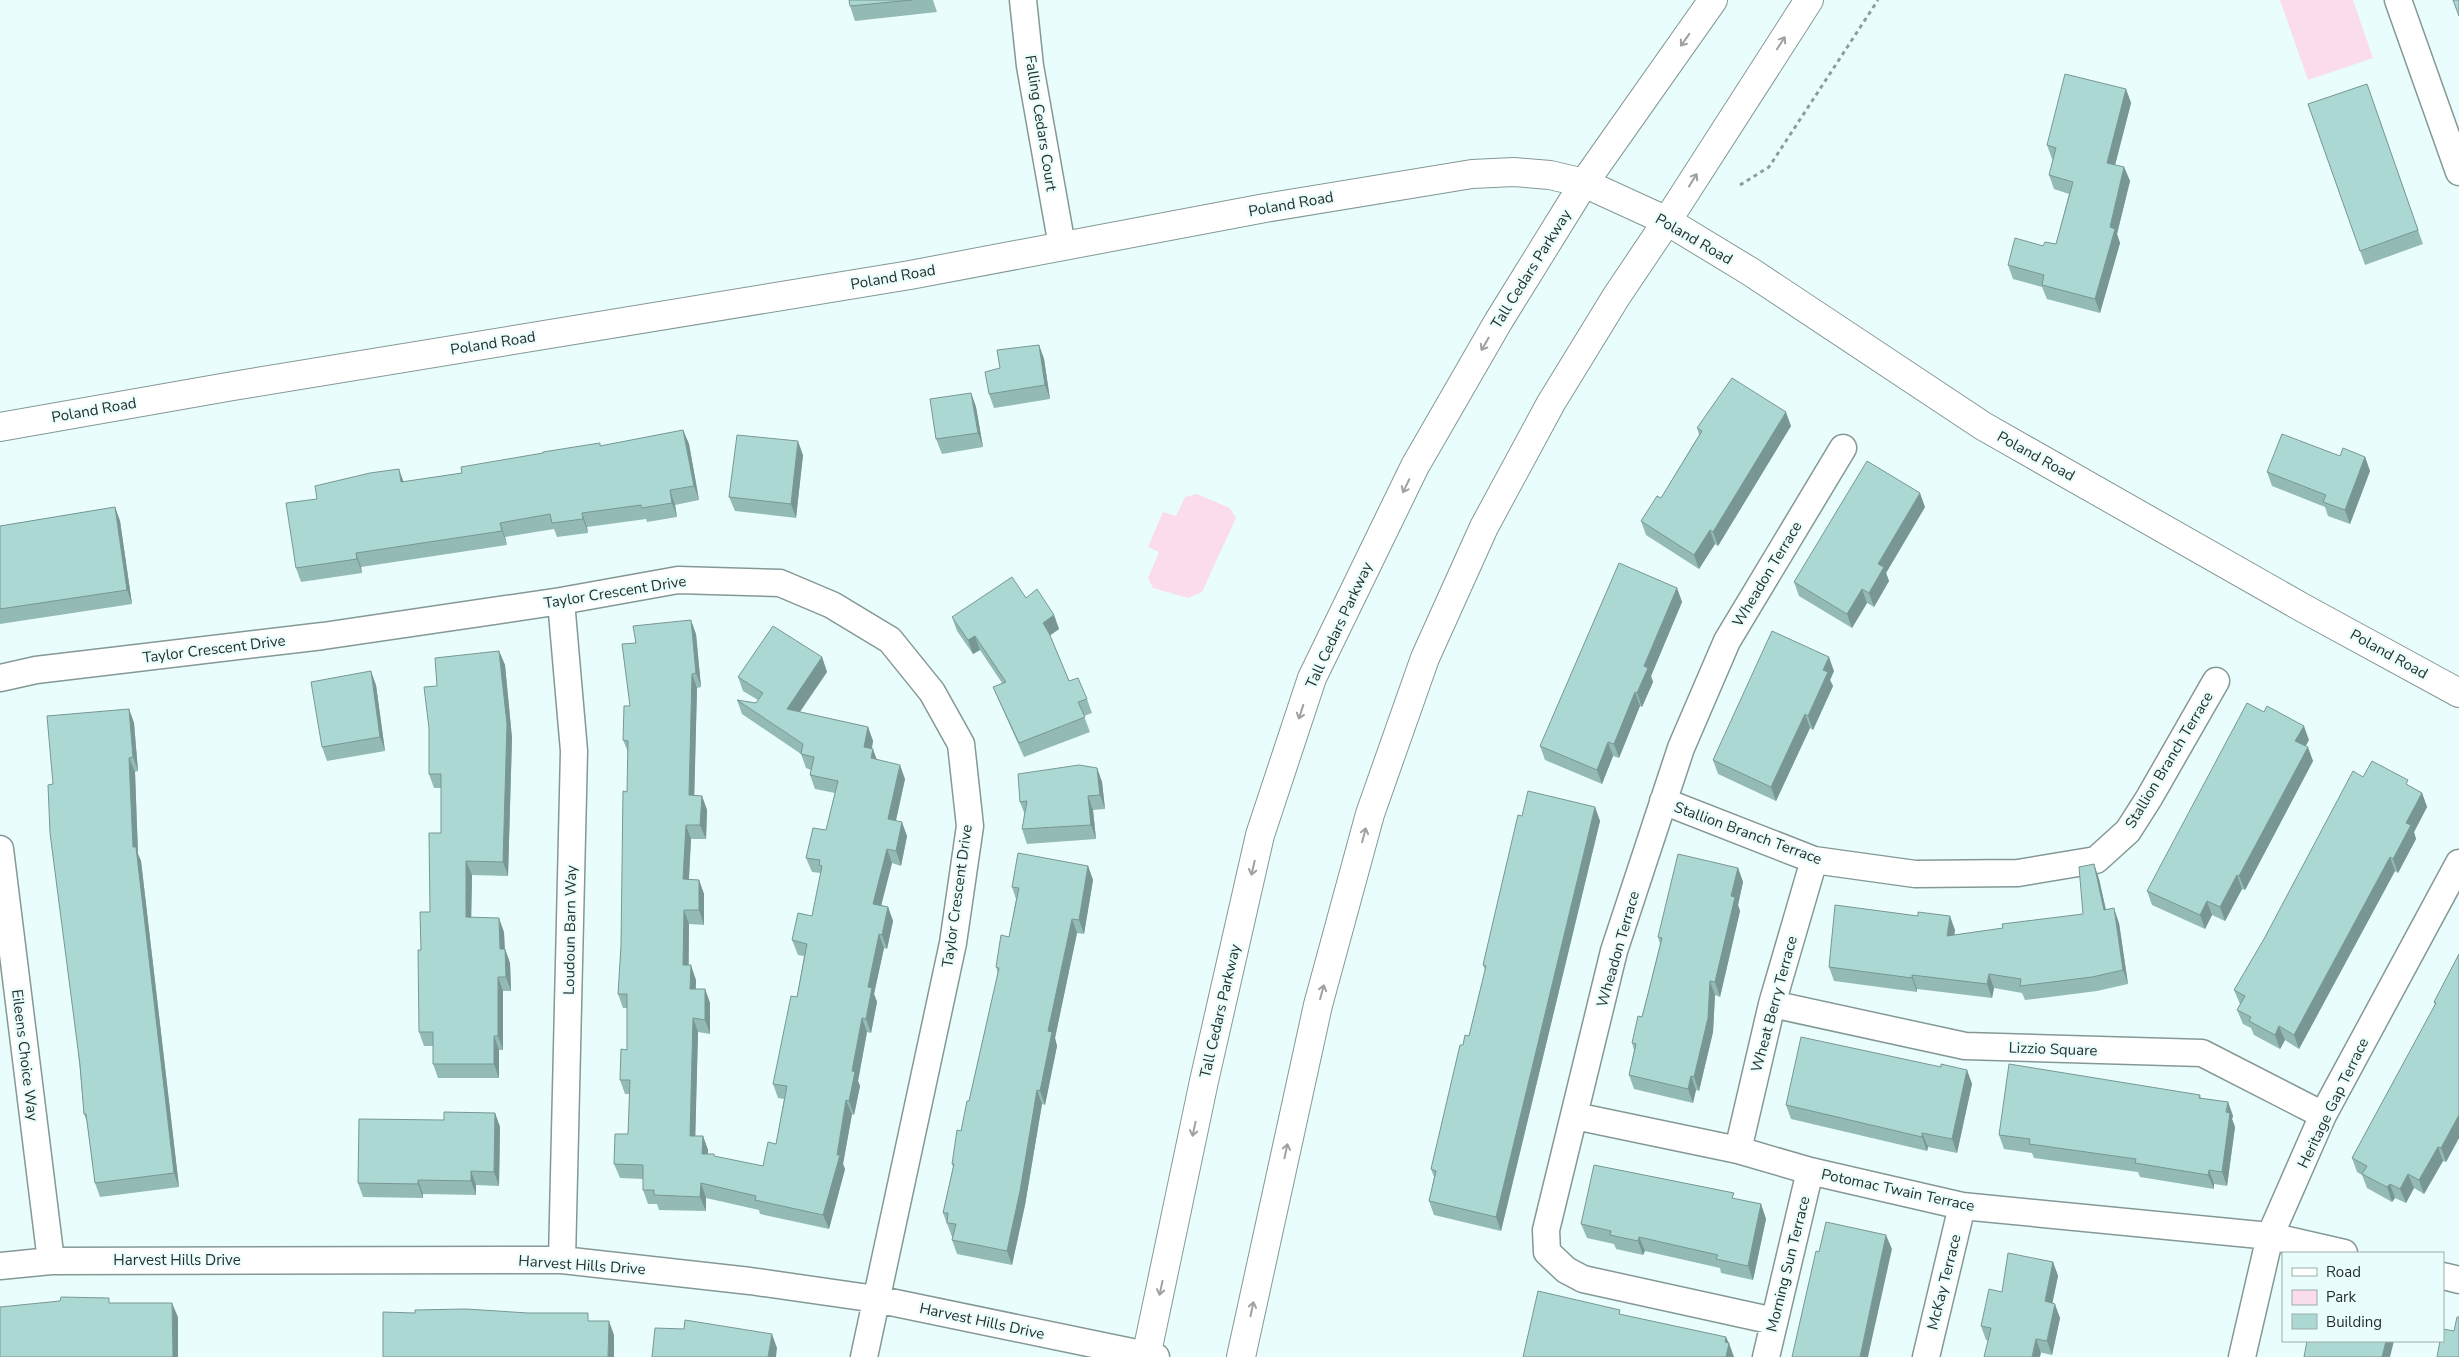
<svg xmlns="http://www.w3.org/2000/svg" width="2459" height="1357" viewBox="0 0 2459 1357" font-family="'Nunito Sans',sans-serif">
  <style>
    .green { fill: #fbdced }
    .lines { fill: none; stroke-linecap: round; stroke-linejoin: round }
    .street-casing { stroke: #849896; stroke-width: 29 }
    .secondary-casing { stroke: #849896; stroke-width: 30 }
    .path { stroke: #8e9d9c; stroke-width: 3; stroke-dasharray: 4 4; stroke-linecap: butt }
    .street { stroke: #fff; stroke-width: 26 }
    .secondary { stroke: #fff; stroke-width: 28 }
    .wall { fill: #94bab5 }
    .shaded-wall { fill: #789794 }
    .building { fill: #acd8d3; stroke: #789794 }
    .oneway { stroke: #9ea1a1 }
    .labels { text-anchor: middle; stroke-width: 4.5; stroke-linejoin: round; paint-order: stroke }
    .street-label { font-size: 15px; fill: #272f2e; stroke: #e9fefc }
  </style>
  <rect width="100%" height="100%" fill="#e9fefc"/>
  <path class="green" d="M2280,0H2353L2373,58L2308,80Z
    M1197,494L1230,508L1236,518L1202,592L1188,598L1153,588L1148,578L1159,552L1148,547L1163,512L1176,516L1185,497Z"/>
  <g class="lines">
    <defs>
      <path id="street" d="M1023,0L1030,66L1062,246
        M2398,0L2459,172
        M561,601L574,751L562,1260
        M0,678L36,670L323,636L561,601L678,580L780,583L832,605L890,640L932,692L961,744L970,826L953,943L864,1357
        M1663,801L1814,860L1915,874L2018,873L2096,860L2128,831L2149,798L2216,681
        M0,849L51,1261
        M1772,1004L1965,1046L2202,1053L2323,1115
        M1575,1116L1738,1150L1810,1171L1962,1206L2270,1236L2344,1253
        M1738,1150L1772,1004L1814,860
        M0,1266L51,1261L562,1260L750,1281L876,1299L1156,1357
        M2443,1276L2459,1280
        M1774,1321L1583,1279L1566,1270L1547,1252L1546,1230L1614,951L1681,748L1727,641L1843,448
        M1766,1357L1810,1171
        M1926,1357L1962,1206
        M2242,1357L2270,1236L2323,1115L2459,863"/>
      <path id="secondary" d="M0,427L233,386L910,275L1265,208L1472,174L1514,172L1550,175L1584,183L1667,221L1751,272L1983,426L2303,608L2459,693
        M1146,1357L1204,1081L1260,835L1312,678L1415,466L1498,322L1584,183L1713,0
        M1241,1357L1318,1005L1370,814L1425,658L1484,527L1551,403L1616,297L1667,221L1809,0"/>
    </defs>
    <use href="#street" class="street-casing"/>
    <use href="#secondary" class="secondary-casing"/>
    <path class="path" d="M1740,185L1769,167L1878,0"/>
    <use href="#street" class="street"/>
    <use href="#secondary" class="secondary"/>
  </g>
  <path class="wall" d="M849,0H933L937,12L855,21L850,6Z
    M2367,84L2423,244L2365,265L2308,104Z
    M2126,89L2131,103L2115,165L2124,167L2130,181L2117,234L2120,243L2100,313L2047,299L2042,287L2013,279L2008,265L2043,246L2056,244L2069,194L2054,189L2049,175L2053,160L2052,159L2047,145Z
    M1039,345L1044,359L1050,399L994,408L989,394L1000,368Z
    M971,393L976,407L983,447L942,454L936,439Z
    M1791,426L1718,546L1715,544L1699,569L1646,535L1641,521L1661,498L1699,435L1697,428Z
    M683,430L689,444L699,500L675,505L677,517L647,522L646,519L587,527L588,533L557,537L554,529L505,537L507,545L361,567L362,573L301,582L296,568L317,499L403,482L462,473Z
    M803,455L796,518L735,511L729,497Z
    M2340,456L2365,457L2370,471L2350,524L2328,516L2325,507L2272,486L2267,472Z
    M115,507L120,521L132,604L0,624V526Z
    M1925,507L1886,573L1889,581L1874,607L1867,603L1852,628L1799,596L1794,582Z
    M1677,588L1682,602L1651,676L1653,682L1642,707L1640,706L1619,758L1613,756L1602,784L1545,760L1540,746Z
    M1026,598L1054,615L1059,629L1050,635L1069,681L1087,699L1092,713L1084,716L1090,732L1024,757L999,701L993,687L1002,683L980,650L973,654L957,631L952,617Z
    M696,634L701,687L697,688L694,795L702,796L707,810L706,839H691L689,880H699L704,894V925L689,924V965L696,980V989H705L710,1003V1034L698,1032L695,1136H703L708,1150V1154L715,1157L763,1166L776,1144L784,1099L778,1098L773,1084L797,997L804,956L798,955L792,940L812,916L821,873L812,872L806,858L826,830L835,793L815,789L810,775L811,770L806,768L801,754L742,714L737,700L756,703L758,700L743,691L738,677L822,657L827,672L800,712L868,727L873,741L872,749L877,760L905,779L896,821L907,836L901,866L892,863L881,905L888,907L893,921L887,949L884,948L874,994L877,1002L871,1033L867,1032L858,1081L860,1086L854,1115L852,1114L843,1164L845,1169L829,1229L760,1214L759,1210L706,1198V1211L659,1210L657,1204H648L643,1190V1179L620,1178L614,1164L628,1134L630,1094H625L620,1080L627,1050V1008H623L618,994L621,946L627,792L628,752L623,740L630,706Z
    M499,651L505,665L512,738L508,876L472,875L471,917L504,932L505,949L510,963L511,991H503V1050H499V1078H438L433,1064V1046H424L419,1032L430,912L441,833V788H434L429,774L437,686Z
    M1834,671L1830,680L1833,686L1813,730L1810,728L1776,801L1718,774L1713,760Z
    M376,685L385,751L327,761L322,747Z
    M129,709L134,723L138,771L135,772L138,854L141,861L179,1187L100,1197L95,1183L87,1122L84,1114L53,784Z
    M2309,740L2305,746L2313,761L2245,890L2242,889L2225,921L2212,915L2205,929L2152,905L2147,891Z
    M1097,768L1102,782L1105,809L1093,810L1096,839L1027,844L1022,829L1025,815L1020,802Z
    M2363,777L2410,786L2422,793L2427,807L2414,832L2416,839L2398,873L2395,871L2299,1049L2285,1040L2280,1049L2254,1035L2251,1028L2243,1024L2237,1010L2241,1004H2240L2234,990L2264,939Z
    M1595,807L1600,821L1501,1231L1434,1215L1429,1201L1434,1177L1431,1169L1463,1045L1469,1036L1485,970L1483,965L1522,816Z
    M2094,864L2099,879L2106,910L2119,923L2128,984L2097,991L2025,1000L2022,993L1994,988L1992,998L1917,989V992L1834,981L1829,967L1955,930L1954,935L2003,928L2083,914Z
    M1088,866L1093,880L1084,934L1077,933L1055,1038L1057,1046L1045,1105L1042,1104L1025,1205L1012,1265L957,1254L952,1240L953,1237H952L943,1213L953,1167L952,1164L969,1101L998,973L996,967L1009,937L1016,899L1012,887Z
    M1738,868L1743,882L1738,905L1740,911L1720,997L1715,995L1713,1032L1699,1091L1696,1090L1693,1103L1634,1089L1629,1075L1634,1050L1632,1043L1642,1017L1660,944L1658,937Z
    M2459,954V1138L2446,1162L2443,1161L2424,1194L2414,1188L2406,1203L2395,1198L2392,1202L2367,1188L2362,1175L2357,1172L2352,1158L2435,1005L2434,1002Z
    M1941,1067L1967,1070L1972,1084L1957,1153L1928,1147L1927,1151L1791,1119L1786,1105Z
    M2200,1095L2201,1098L2228,1102L2233,1116L2232,1119L2235,1127L2227,1186L2214,1184V1189L2140,1177L2138,1172L2034,1158L2032,1153L2004,1149L1999,1135Z
    M495,1113L500,1127L499,1186L476,1185V1195L423,1194V1198L363,1197L358,1183L444,1120Z
    M1736,1199L1761,1204L1766,1219L1753,1280L1721,1273L1720,1268L1645,1251L1643,1255L1616,1249L1614,1244L1587,1238L1581,1224Z
    M2053,1262L2058,1276L2052,1303L2060,1318L2052,1355L1986,1340L1981,1326L2002,1292Z"/>
  <path class="shaded-wall" d="M2126,89L2131,103L2112,177L2107,163Z
    M2124,167L2130,181L2117,234L2120,243L2100,313L2095,299L2110,227Z
    M1039,345L1044,359L1050,399L1045,385Z
    M971,393L976,407L983,447L978,433Z
    M1786,412L1791,426L1718,546L1713,532Z
    M683,430L689,444L699,500L694,486Z
    M798,441L803,455L796,518L791,504Z
    M2365,457L2370,471L2350,524L2345,510Z
    M399,469L404,483L401,482Z
    M670,490L675,505L677,517L672,503Z
    M1920,493L1925,507L1886,573L1889,581L1874,607L1869,593L1878,564Z
    M115,507L120,521L132,604L127,590Z
    M582,513L587,527L588,533L583,519Z
    M500,523L505,537L507,545L502,531Z
    M1710,530L1715,544L1699,569L1694,555Z
    M356,553L361,567L362,573L357,559Z
    M1677,588L1682,602L1651,676L1653,682L1642,707L1637,693L1644,666Z
    M1862,589L1867,603L1852,628L1847,614Z
    M1054,615L1059,629L1048,637L1043,623Z
    M691,620L696,634L701,687L696,673Z
    M975,636L980,650L973,654L968,640Z
    M499,651L505,665L512,738L508,876L503,862Z
    M822,657L827,672L792,723L787,709Z
    M1829,657L1834,671L1830,680L1833,686L1813,730L1808,716L1823,670Z
    M371,671L376,685L385,751L380,737Z
    M692,674L697,688L694,809L689,795Z
    M1635,692L1640,706L1619,758L1614,744Z
    M129,709L134,723L138,771L133,757Z
    M1805,714L1810,728L1776,801L1771,787Z
    M2304,726L2309,740L2301,755L2295,741Z
    M868,727L873,741L869,761L864,747Z
    M1608,742L1613,756L1602,784L1597,770Z
    M2308,747L2313,761L2245,890L2239,876Z
    M873,749L878,763L871,758Z
    M129,758L135,772L138,854L141,861L179,1187L174,1173L133,847Z
    M900,765L905,779L893,833L888,819Z
    M1097,768L1102,782L1105,809L1100,795Z
    M2422,793L2427,807L2414,832L2416,839L2398,873L2393,859L2406,823Z
    M702,796L707,810L706,839L700,825Z
    M1088,796L1093,810L1096,839L1091,825Z
    M1595,807L1600,821L1501,1231L1496,1217Z
    M902,822L907,836L901,866L896,851Z
    M686,825L691,839L688,894L683,879Z
    M887,849L892,863L878,918L873,904Z
    M2390,857L2395,871L2299,1049L2294,1035Z
    M466,861L472,875L471,931L466,917Z
    M2094,864L2099,879L2109,924L2104,910Z
    M1088,866L1093,880L1084,934L1079,920Z
    M1738,868L1743,882L1738,905L1740,911L1720,997L1715,982L1731,896Z
    M2237,875L2242,889L2225,921L2220,907Z
    M699,880L704,894V925L699,910Z
    M2207,901L2212,915L2205,929L2200,915Z
    M888,907L893,921L887,949L882,935Z
    M2114,908L2119,923L2128,984L2123,970Z
    M684,910L689,924L688,979L683,965Z
    M1950,916L1955,930L1952,950L1947,936Z
    M499,918L504,932L505,963L500,949Z
    M1072,919L1077,933L1055,1038L1057,1046L1045,1105L1040,1091L1048,1031Z
    M879,934L884,948L874,994L877,1002L871,1033L866,1019L868,987Z
    M505,949L510,963L511,991L506,977Z
    M691,965L696,980L695,1003L690,989Z
    M1989,974L1994,988L1992,998L1987,984Z
    M1912,975L1917,989V992L1912,978Z
    M498,977L503,991V1050L498,1036Z
    M1710,981L1715,995L1713,1032L1699,1091L1694,1077Z
    M705,989L710,1003V1034L705,1020Z
    M693,1018L698,1032L695,1150L690,1136Z
    M862,1018L867,1032L858,1081L860,1086L854,1115L849,1101L852,1071Z
    M2279,1026L2285,1040L2280,1049L2275,1035Z
    M494,1036L499,1050V1078L494,1064Z
    M1967,1070L1972,1084L1957,1153L1952,1139Z
    M1691,1076L1696,1090L1693,1103L1688,1089Z
    M1037,1090L1042,1104L1025,1205L1012,1265L1007,1251Z
    M846,1100L852,1114L843,1164L845,1169L829,1229L823,1215L837,1155Z
    M2228,1102L2233,1116L2232,1119L2235,1127L2227,1186L2222,1172Z
    M495,1113L500,1127L499,1186L494,1172Z
    M2459,1115V1138L2446,1162L2441,1148Z
    M1922,1133L1928,1147L1927,1151L1922,1137Z
    M703,1136L708,1150L707,1168L702,1154Z
    M2438,1147L2443,1161L2424,1194L2419,1180Z
    M2209,1170L2214,1184V1189L2208,1175Z
    M471,1171L476,1185V1195L471,1181Z
    M2408,1174L2414,1188L2406,1203L2400,1189Z
    M418,1180L423,1194V1198L418,1184Z
    M701,1183L706,1198V1211L700,1197Z
    M2390,1184L2395,1198L2392,1202L2387,1187Z
    M1761,1204L1766,1219L1753,1280L1748,1266Z
    M1886,1235L1892,1249L1868,1357H1860Z
    M1639,1237L1645,1251L1643,1255L1638,1241Z
    M2053,1262L2058,1276L2050,1315L2045,1301Z
    M172,1303L178,1317V1357H173Z
    M2055,1304L2060,1318L2052,1355L2047,1341Z
    M609,1321L614,1335V1357H608Z
    M772,1334L777,1348L776,1357H768Z
    M1726,1337L1729,1343L1734,1357H1726L1725,1342Z
    M2036,1339L2041,1353L2040,1357H2032Z
    M2386,1341H2394L2390,1357H2382Z"/>
  <path class="building" d="M849,0H912L850,6Z
    M2453,0H2459V16Z
    M2065,74L2126,89L2107,163L2124,167L2110,227L2115,229L2095,299L2042,285L2044,275L2008,265L2015,238L2043,246L2045,242L2056,244L2073,182L2049,175L2056,148L2047,145Z
    M2367,84L2418,230L2360,251L2308,104Z
    M1039,345L1045,385L989,394L985,372L1000,368L997,350Z
    M1732,378L1786,412L1713,532L1710,530L1694,555L1641,521L1657,496L1661,498L1702,431L1697,428Z
    M971,393L978,433L936,439L930,399Z
    M683,430L694,486L670,490L672,503L642,508L641,505L582,513L583,519L552,523L550,514L500,523L502,531L356,553L357,559L296,568L286,503L317,499L315,486L370,473L399,469L401,482L462,473L461,467L543,453V452L587,445L600,443V446Z
    M2282,434L2340,456L2343,448L2365,457L2345,510L2323,502L2326,495L2267,472Z
    M737,435L798,441L791,504L729,497Z
    M1867,461L1920,493L1878,564L1884,567L1869,593L1862,589L1847,614L1794,582Z
    M115,507L127,590L0,609V526Z
    M1619,563L1677,588L1644,666L1648,668L1637,693L1635,692L1614,744L1608,742L1597,770L1540,746Z
    M1012,577L1026,598L1037,589L1054,615L1043,623L1049,633L1069,681L1078,678L1087,699L1078,702L1085,717L1019,743L993,687L1006,682L975,636L968,640L952,617Z
    M691,620L696,673L692,674L689,795L702,796L700,825H686L683,879L699,880V910H684L683,965H691L690,989H705V1020L693,1018L690,1136H703L702,1154H714V1156L763,1166L768,1142L776,1144L787,1086L773,1084L791,996L797,997L807,944L792,940L798,913L812,916L822,866L819,865L820,860L806,858L813,828L826,830L838,781L810,775L814,757L801,754L803,744L737,700L756,703L763,693L738,677L773,626L822,657L787,709L868,727L864,747L873,749L871,758L900,765L888,819L902,822L896,851L887,849L873,904L888,907L882,935L879,934L868,987L872,988L866,1019L862,1018L852,1071L855,1072L849,1101L846,1100L837,1155H840L823,1215L755,1200L756,1196L701,1183L700,1197L654,1195V1190H643V1165L614,1164L615,1134H628L630,1080H620L621,1049L627,1050V994H618L621,946L623,791L627,792L628,741L623,740L624,706H630L622,644L636,643L633,626Z
    M1772,631L1829,657L1823,670L1828,672L1808,716L1805,714L1771,787L1713,760Z
    M499,651L507,724L503,862L466,861V917L499,918L500,949H505L506,977H498V1036H494V1064H433V1032H419L418,950H421L420,912H430L429,833H441V774H429V728L424,687L437,686L435,658Z
    M371,671L380,737L322,747L311,682Z
    M2247,703L2264,712L2267,706L2304,726L2295,741L2308,747L2239,876L2237,875L2220,907L2207,901L2200,915L2147,891Z
    M129,709L133,757L129,758L133,847H136L174,1173L95,1183L86,1114H84L80,1065L50,833L48,785L53,784L47,716Z
    M2372,761L2408,780L2406,784L2422,793L2406,823L2411,825L2393,859L2390,857L2294,1035L2279,1026L2275,1035L2249,1021L2251,1017L2237,1010L2245,996L2234,990L2264,939L2353,771L2363,777Z
    M1079,765L1097,768L1100,795L1088,796L1091,825L1022,829L1027,801L1020,802L1018,774Z
    M1528,791L1595,807L1496,1217L1429,1201L1436,1171L1431,1169L1460,1045H1463L1465,1035L1469,1036L1486,966L1483,965L1499,896L1518,815L1522,816Z
    M1018,853L1088,866L1079,920L1072,919L1048,1031L1052,1032L1040,1091L1037,1090L1020,1191L1007,1251L952,1240L956,1224L947,1223L948,1213H943L954,1164H952L957,1130L961,1131L967,1101H969L999,968L996,967L1001,935L1009,937L1019,888L1012,887Z
    M1678,854L1738,868L1731,896L1735,897L1715,982L1710,981L1708,1018L1694,1077L1691,1076L1688,1089L1629,1075L1636,1044L1632,1043L1638,1016L1642,1017L1649,990L1662,938L1658,937Z
    M2094,864L2104,910L2114,908L2123,970L2092,977L2020,986L2021,979L1989,974L1987,984L1912,975V978L1829,967L1835,905L1918,916V912L1950,916L1947,936L2003,928L2002,924L2083,914L2079,867Z
    M2459,954V1115L2441,1148L2438,1147L2419,1180L2408,1174L2400,1189L2390,1184L2387,1187L2362,1174L2367,1166L2352,1158L2436,1003L2434,1002Z
    M1801,1037L1941,1067V1064L1967,1070L1952,1139L1922,1133V1137L1786,1105Z
    M2009,1064L2200,1095L2199,1098L2228,1102L2226,1112L2230,1113L2222,1172L2209,1170L2208,1175L2135,1163L2136,1159L2029,1144L2030,1139L1999,1135Z
    M444,1112L495,1113L494,1172L471,1171V1181L418,1180V1184L358,1183L359,1119L444,1120Z
    M1594,1165L1734,1193L1732,1198L1761,1204L1748,1266L1716,1259L1718,1255L1639,1237L1638,1241L1610,1235L1611,1231L1581,1224Z
    M1826,1222L1886,1235L1860,1357H1792L1816,1251L1819,1252Z
    M2008,1253L2053,1262L2045,1301L2055,1304L2047,1341L2036,1339L2032,1357H1984L1991,1328L1981,1326L1989,1289L2002,1292Z
    M1538,1291L1620,1310L1619,1314L1726,1337L1725,1342L1729,1343L1726,1357H1523Z
    M61,1297L109,1298V1303H172L173,1357H0V1307L60,1301Z
    M466,1309L528,1313H588V1321H609L608,1357H383V1312L415,1313V1310Z
    M2457,1317H2459V1357H2437L2440,1341H2443V1329L2454,1331Z
    M685,1320L772,1334L768,1357H652L655,1328L684,1329Z
    M2307,1341H2386L2382,1357H2304Z"/>
  <defs><path id="oneway-shaft" d="M-6 0H5M1.5-3L5.5 0L1.5 3" fill="none" stroke-width="1.6" stroke-linecap="round" stroke-linejoin="round" transform="scale(1.25)"/></defs>
  <g class="oneway">
    <use href="#oneway-shaft" transform="translate(1685 40) rotate(125)"/>
    <use href="#oneway-shaft" transform="translate(1781 43) rotate(-57)"/>
    <use href="#oneway-shaft" transform="translate(1693 180) rotate(-58)"/>
    <use href="#oneway-shaft" transform="translate(1485 344) rotate(120)"/>
    <use href="#oneway-shaft" transform="translate(1406 486) rotate(116)"/>
    <use href="#oneway-shaft" transform="translate(1301 712) rotate(108)"/>
    <use href="#oneway-shaft" transform="translate(1364 835) rotate(-75)"/>
    <use href="#oneway-shaft" transform="translate(1253 868) rotate(103)"/>
    <use href="#oneway-shaft" transform="translate(1322 992) rotate(-75)"/>
    <use href="#oneway-shaft" transform="translate(1194 1129) rotate(102)"/>
    <use href="#oneway-shaft" transform="translate(1286 1151) rotate(-78)"/>
    <use href="#oneway-shaft" transform="translate(1161 1288) rotate(102)"/>
    <use href="#oneway-shaft" transform="translate(1252 1309) rotate(-78)"/>
  </g>
  <g class="labels">
    <g class="street-label">
      <text transform="translate(1041 123) rotate(81)" y="5">Falling Cedars Court</text>
      <text transform="translate(1291 204) rotate(-10)" y="5">Poland Road</text>
      <text transform="translate(1694 239) rotate(30)" y="5">Poland Road</text>
      <text transform="translate(1531 269) rotate(-58)" y="5">Tall Cedars Parkway</text>
      <text transform="translate(893 277) rotate(-10)" y="5">Poland Road</text>
      <text transform="translate(493 343) rotate(-9)" y="5">Poland Road</text>
      <text transform="translate(94 410) rotate(-10)" y="5">Poland Road</text>
      <text transform="translate(2036 456) rotate(29)" y="5">Poland Road</text>
      <text transform="translate(1767 574) rotate(-59)" y="5">Wheadon Terrace</text>
      <text transform="translate(615 592) rotate(-9)" y="5">Taylor Crescent Drive</text>
      <text transform="translate(1339 625) rotate(-65)" y="5">Tall Cedars Parkway</text>
      <text transform="translate(214 649) rotate(-7)" y="5">Taylor Crescent Drive</text>
      <text transform="translate(2389 654) rotate(29)" y="5">Poland Road</text>
      <text transform="translate(2169 760) rotate(-59)" y="5">Stallion Branch Terrace</text>
      <text transform="translate(1748 833) rotate(20)" y="5">Stallion Branch Terrace</text>
      <text transform="translate(957 896) rotate(-82)" y="5">Taylor Crescent Drive</text>
      <text transform="translate(570 930) rotate(-89)" y="5">Loudoun Barn Way</text>
      <text transform="translate(1618 949) rotate(-74)" y="5">Wheadon Terrace</text>
      <text transform="translate(1774 1004) rotate(-75)" y="5">Wheat Berry Terrace</text>
      <text transform="translate(1220 1011) rotate(-77)" y="5">Tall Cedars Parkway</text>
      <text transform="translate(2053 1049) rotate(2)" y="5">Lizzio Square</text>
      <text transform="translate(25 1055) rotate(83)" y="5">Eileens Choice Way</text>
      <text transform="translate(2333 1103) rotate(-64)" y="5">Heritage Gap Terrace</text>
      <text transform="translate(1898 1190) rotate(12)" y="5">Potomac Twain Terrace</text>
      <text x="177" y="1265">Harvest Hills Drive</text>
      <text transform="translate(1788 1264) rotate(-76)" y="5">Morning Sun Terrace</text>
      <text transform="translate(582 1265) rotate(4)" y="5">Harvest Hills Drive</text>
      <text transform="translate(1944 1282) rotate(-76)" y="5">McKay Terrace</text>
      <text transform="translate(982 1321) rotate(12)" y="5">Harvest Hills Drive</text>
    </g>
  </g>
  <rect x="2282" y="1252" width="162" height="90" fill="#e9fefc" stroke="#9babaa"/>
  <rect x="2292" y="1268" width="25" height="8" fill="#ffffff" stroke="#9babaa"/>
  <text x="2326" y="1277" font-size="15" fill="#272f2e">Road</text>
  <rect x="2292" y="1290" width="25" height="15" fill="#fbdced" stroke="#9babaa"/>
  <text x="2326" y="1302" font-size="15" fill="#272f2e">Park</text>
  <rect x="2292" y="1314" width="25" height="15" fill="#acd8d3" stroke="#9babaa"/>
  <text x="2326" y="1327" font-size="15" fill="#272f2e">Building</text>
</svg>
